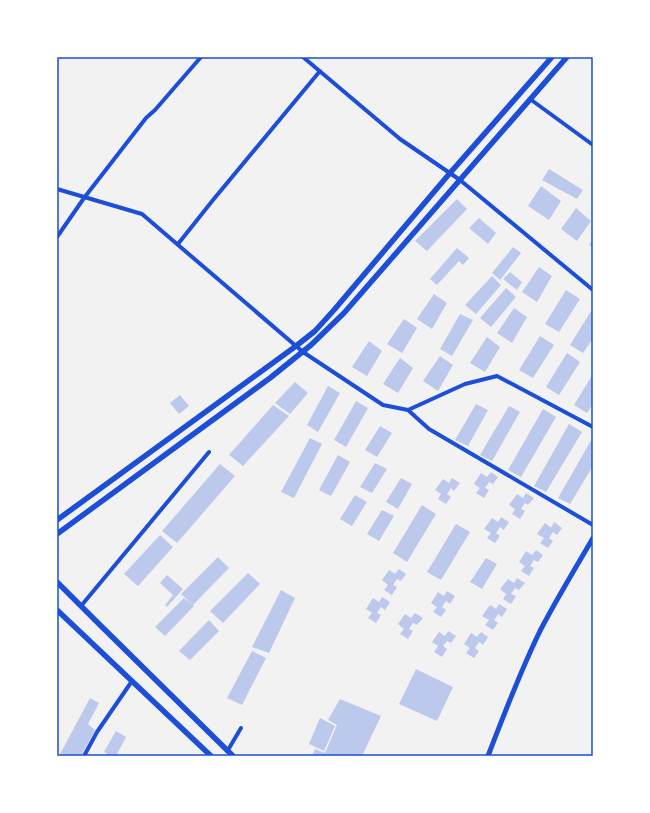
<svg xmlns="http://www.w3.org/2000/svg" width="650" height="813" viewBox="0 0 650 813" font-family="Figtree,sans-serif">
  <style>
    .building { fill: #bdc9ec }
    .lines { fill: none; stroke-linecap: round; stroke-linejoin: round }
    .minor { stroke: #1d4ed8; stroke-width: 4 }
    .tertiary { stroke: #1d4ed8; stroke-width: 5 }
    .secondary { stroke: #1d4ed8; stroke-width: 5.5 }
    .neatline { fill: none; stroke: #1d4ed8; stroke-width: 1.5 }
  </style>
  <rect width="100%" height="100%" fill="#f2f2f2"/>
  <path class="building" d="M549,169L583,190L577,199L542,180Z
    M541,186L561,201L549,220L528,206Z
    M457,199L467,209L427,251L415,241Z
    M576,208L591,221L577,241L561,229Z
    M479,218L496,233L488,244L469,228Z
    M593,240V248L589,245Z
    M513,247L521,253L500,280L492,273Z
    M457,248L469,258L463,265L459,261L437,285L430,279Z
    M539,267L552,276L537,302L522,292Z
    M510,272L522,282L517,290L503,279Z
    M492,276L501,285L476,314L465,305Z
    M506,288L516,297L491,327L480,318Z
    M566,290L580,299L559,332L545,324Z
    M434,294L447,303L432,329L417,319Z
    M514,308L527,317L512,343L497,333Z
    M591,311L593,313V338L583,353L570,345Z
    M460,314L473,320L452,356L440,349Z
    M404,319L417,328L402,353L387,344Z
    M540,336L554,345L533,378L519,370Z
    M487,337L500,347L485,372L470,363Z
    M369,341L382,351L367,376L352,367Z
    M567,353L580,362L559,395L546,387Z
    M440,356L453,365L438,391L423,381Z
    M400,358L413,368L398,393L383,384Z
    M593,374V404L587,413L574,405Z
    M295,382L308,393L290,414L275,403Z
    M328,386L340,393L318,432L307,425Z
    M180,395L189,406L179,414L170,403Z
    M356,401L368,408L346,447L334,440Z
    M476,404L488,410L468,446L455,440Z
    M273,405L289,416L243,466L229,455Z
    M509,406L520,412L492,461L480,455Z
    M543,409L556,417L521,477L508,470Z
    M569,424L582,432L546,492L534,486Z
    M380,426L392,433L377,457L365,450Z
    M593,437V466L570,504L558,498Z
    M310,438L322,444L294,498L281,492Z
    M338,455L350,462L331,496L319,490Z
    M375,463L387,469L372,493L360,487Z
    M220,464L235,476L177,543L162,531Z
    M491,472L498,477L493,484L489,482L485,488L489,490L484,498L476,493L480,488L474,484L481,473L487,477Z
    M401,478L412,484L398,509L386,502Z
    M452,478L460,483L454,491L451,488L447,494L451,497L446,504L438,499L441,494L435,490L443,479L449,483Z
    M526,493L534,498L528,505L525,503L521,509L525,511L520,519L512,514L515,509L509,505L517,494L523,498Z
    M355,495L367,502L352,526L340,519Z
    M422,505L436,514L407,562L393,553Z
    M382,510L394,516L379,541L367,534Z
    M501,517L509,522L504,530L500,527L496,533L500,536L495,543L487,538L491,533L484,529L492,518L498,522Z
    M554,522L562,528L557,535L553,532L549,538L553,541L548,548L540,543L544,538L537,534L545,523L551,528Z
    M456,524L470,532L441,580L427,572Z
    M160,535L173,547L138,586L124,574Z
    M536,550L543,555L538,562L534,560L530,566L534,568L529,576L521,571L525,566L519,562L526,551L532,555Z
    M218,557L229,568L193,605L181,594Z
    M486,558L497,564L482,589L470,582Z
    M399,569L406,574L401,581L397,579L393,585L397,587L392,595L384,590L388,585L382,580L389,570L395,574Z
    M248,573L260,584L223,623L210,611Z
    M167,575L183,589L167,607L165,605L173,595L160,583Z
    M517,578L525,583L519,590L515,588L511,594L516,596L511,604L503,599L506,594L500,589L508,579L514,583Z
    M281,590L295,598L269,653L252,647Z
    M447,591L455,596L450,604L446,601L442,607L446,610L441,617L433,612L437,607L431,603L438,592L444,596Z
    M382,597L390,602L385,610L381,607L377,613L381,615L376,623L368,618L372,613L366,609L373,598L379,602Z
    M184,598L194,606L165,636L155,627Z
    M499,604L507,609L502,617L498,614L494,620L498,623L493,630L485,625L489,620L482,616L490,605L496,609Z
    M415,613L423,618L417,625L413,623L409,629L413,631L408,639L400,634L404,629L398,624L405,614L411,618Z
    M209,620L219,631L190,660L179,651Z
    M448,631L456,636L451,643L447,641L443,646L447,649L442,657L434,652L438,646L432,642L439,632L445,636Z
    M481,632L488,637L483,645L479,642L475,648L479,651L474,658L466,653L470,648L464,644L471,633L477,637Z
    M252,651L266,658L242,705L227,698Z
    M416,669L453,687L437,721L399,704Z
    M90,698L99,703L88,724L95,730L81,756H59Z
    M340,699L381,716L362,756H312L315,749L325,753L337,725L328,720Z
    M320,718L335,726L324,751L309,744Z
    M116,731L126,737L116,756H111L104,752Z"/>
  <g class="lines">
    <path class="minor" d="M303,57L400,139L460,180L593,290
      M530,99L593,145
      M57,189L142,214L303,352L383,405L408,410L465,384L497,376L593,427
      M57,237L84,198L146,118L155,110L201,57
      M178,244L213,200L320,71
      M408,410L429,429L593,525
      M81,606L209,452
      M228,750L241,728
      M84,756L97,732L132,681"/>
    <path class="tertiary" d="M488,756C504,714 520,672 540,631C556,600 575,569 593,538"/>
    <path class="secondary" d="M57,520L296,346L315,331L334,310L450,173L552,57
      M57,534L270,378L311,345L344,313L567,57
      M57,582L97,622L233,756
      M57,610L211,756"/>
  </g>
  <rect width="650" height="813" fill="none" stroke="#ffffff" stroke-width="116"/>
  <rect x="58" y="58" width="534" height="697" class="neatline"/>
</svg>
